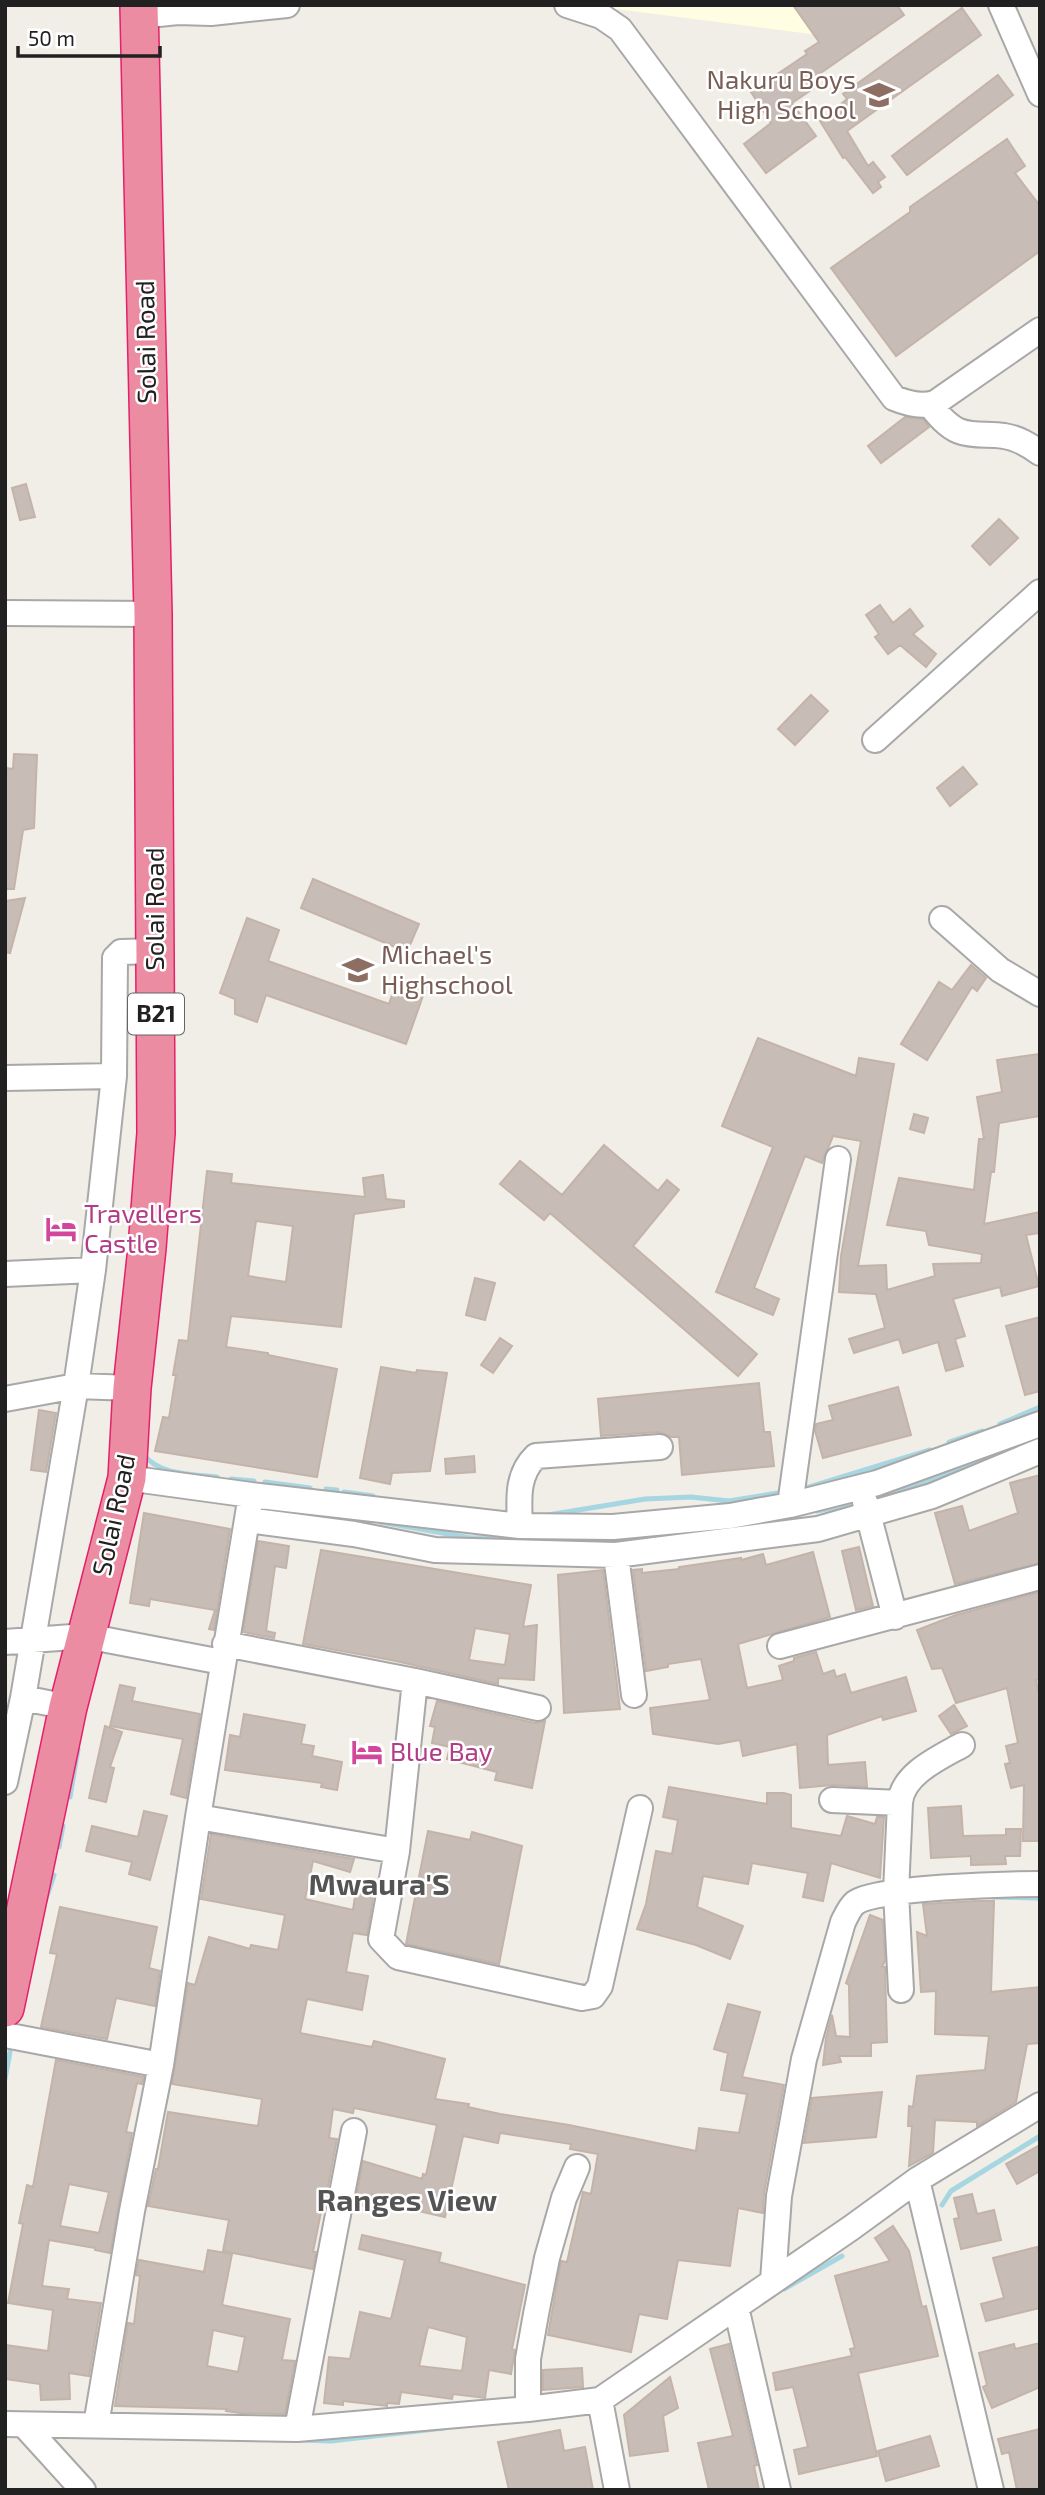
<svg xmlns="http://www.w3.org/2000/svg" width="1045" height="2495" viewBox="0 0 1045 2495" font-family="'Exo 2',sans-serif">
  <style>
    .education { fill: #fffee2 }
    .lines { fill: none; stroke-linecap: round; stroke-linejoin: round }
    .stream { stroke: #a6d6e1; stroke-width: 5 }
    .building { fill: #c7bdb6; stroke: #c4b3a8; stroke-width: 2; fill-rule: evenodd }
    .minor-casing { stroke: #a8a8a8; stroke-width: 28 }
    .highway-casing { stroke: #e4206b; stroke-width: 40 }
    .minor { stroke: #fff; stroke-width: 24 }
    .highway { stroke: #eb8ca2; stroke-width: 37 }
    .labels { text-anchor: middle; stroke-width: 5; stroke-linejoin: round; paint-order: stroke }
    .shield { fill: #fff; stroke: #646464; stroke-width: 2 }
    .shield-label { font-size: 24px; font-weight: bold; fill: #212121 }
    .education-label { font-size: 26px; fill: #785e54; stroke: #fff; text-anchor: end }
    .street-label { font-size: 26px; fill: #212121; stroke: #fff }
    .hotel-label { font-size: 26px; fill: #b23c85; stroke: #fff; text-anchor: start }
    .quarter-label { font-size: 30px; font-weight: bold; fill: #545454; stroke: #fff }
  </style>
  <rect width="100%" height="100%" fill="#f1ede7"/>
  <path class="education" d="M585,5H881L819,35Z"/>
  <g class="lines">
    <path class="stream" d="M1000,1424L1040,1407
      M949,1442L982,1431
      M143,1454C160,1476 192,1474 217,1477
      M231,1479L254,1481
      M265,1482L310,1488
      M806,1488L930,1450
      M326,1489L337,1490
      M344,1492L373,1496
      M877,1499L932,1480L1011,1447
      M817,1511L859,1503
      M548,1515L645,1499L691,1497L729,1501L784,1492
      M380,1522L471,1538L512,1537
      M70,1797L78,1749
      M59,1847L63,1826
      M992,1897L1038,1898
      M45,1902L54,1875
      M5,2079L10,2052
      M942,2205L951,2191L1040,2136
      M784,2289L842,2256
      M301,2440L331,2441L444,2428"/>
  </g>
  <path class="building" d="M793,5H897L904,15L815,77L820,84L792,103L816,136L766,173L744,144L771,123L751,92L807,54L805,51L819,42Z
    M962,8L981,35L847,131L868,166L873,162L885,177L878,182L881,187L873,193L845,157L843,158L820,121L847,99L843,94Z
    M998,75L1013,95L907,175L892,156Z
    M1007,139L1025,166L1015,173L1040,206V251L896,356L831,268L910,212V207Z
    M905,417L923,419L929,427L881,463L868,446Z
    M26,484L35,517L20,520L12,488Z
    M999,519L1018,538L990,565L972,546Z
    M880,605L893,623L910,609L923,626L913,634L936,654L926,667L900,645L888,654L875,637L879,634L866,615Z
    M811,695L828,711L795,745L778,729Z
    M14,754L37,755L34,828L23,830L14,889H5V768L13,769Z
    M963,767L977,784L950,806L937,788Z
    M313,879L419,924L407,952L301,908Z
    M25,898L10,953L5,952V901Z
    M247,918L279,930L268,961L389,1004L397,980L425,990L406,1044L266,995L257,1022L235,1014V999L220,993Z
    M971,965L986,978L977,991L972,987L927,1060L901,1044L939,982L952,990Z
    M758,1038L856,1076L859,1058L894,1064L858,1266L886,1265L887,1290L935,1276L933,1264L981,1263L982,1254L929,1245L926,1231L887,1225L899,1178L974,1190L979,1139H984L977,1097L1002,1092L997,1060L1040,1054V1116L999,1123L994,1172H991L984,1224L1040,1212V1233L1026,1235L1039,1286L1002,1296L1000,1287L953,1299L965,1336L955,1339L963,1366L946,1371L938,1342L903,1353L899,1339L854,1353L849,1339L885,1328L876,1294L839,1292L841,1256L861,1141L833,1136L822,1163L805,1156L754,1288L779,1299L773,1315L716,1292L773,1147L722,1126Z
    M914,1114L928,1118L924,1133L910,1129Z
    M604,1145L658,1191L667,1180L679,1190L633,1246L757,1354L738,1376L550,1213L544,1220L500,1184L520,1161L562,1195Z
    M207,1171L232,1174L231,1183L365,1197L363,1178L383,1175L386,1199L404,1201V1207L354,1214L341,1327L231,1316L226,1347L268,1353V1355L337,1369L317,1477L155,1451L163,1417L169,1418L176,1375H173L179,1340L188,1341ZM256,1221L293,1226L286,1282L248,1276Z
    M475,1278L495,1283L485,1320L466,1315Z
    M1040,1317V1391L1025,1395L1006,1326Z
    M500,1338L512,1346L493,1373L481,1365Z
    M381,1367L416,1373L417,1370L447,1373L430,1471L392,1473L390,1484L360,1478Z
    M759,1383L764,1432H770L774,1466L682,1475L679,1437H671L659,1432L601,1436L598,1399Z
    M898,1387L911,1435L823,1458L815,1431L816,1424L833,1420L829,1406Z
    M39,1410L56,1413L46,1472L31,1470Z
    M474,1456L475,1472L446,1474L445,1459Z
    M1040,1475V1563L955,1584L935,1513L962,1506L969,1531L1018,1513L1010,1483Z
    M144,1513L230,1529L214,1630L209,1629L215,1610L150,1599L149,1606L130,1603Z
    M258,1541L289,1546L286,1568L275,1566L266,1631L275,1633L274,1638L243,1632Z
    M859,1547L873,1606L856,1610L842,1551Z
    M321,1550L531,1585L523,1627L537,1625L534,1680L498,1678V1684L391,1660L303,1644ZM475,1628L510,1634L505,1665L469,1660Z
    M813,1552L830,1617L738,1644L747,1688L783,1680L779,1666L794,1661V1658L816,1652L823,1674L834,1670L836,1677L845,1674L851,1693L906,1677L916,1711L883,1720L882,1716L827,1735L828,1765L865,1762L867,1787L833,1785L800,1788L797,1744L743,1756L740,1740L718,1744L653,1734L650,1708L710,1700L701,1659L668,1664V1667L646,1671L633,1570L642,1569V1573L679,1569V1567L741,1558V1560L763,1554L766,1565Z
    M603,1570L620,1709L564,1713L558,1575Z
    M1040,1592V1679L1036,1680L1040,1698V1841H1023L1024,1785L1011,1788L1005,1764L1010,1763L1006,1746L1018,1743L1007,1688L956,1703L942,1668L932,1669L917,1630L956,1615Z
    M120,1685L135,1688L132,1701L200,1714L186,1798L171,1794L183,1739L110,1726Z
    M437,1701L535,1723L545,1721L532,1788L495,1780L497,1772L447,1759L450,1747L432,1743L435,1727L430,1726Z
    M954,1705L967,1726L951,1734L939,1716Z
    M244,1714L305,1725L301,1744L314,1746L312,1756L342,1762L337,1790L321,1787L322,1783L225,1770L230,1735L240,1737Z
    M105,1726L122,1732L110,1767L114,1768L106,1802L89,1798Z
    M669,1787L767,1804V1793H784L791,1795V1828L841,1836L847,1816L875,1824L877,1817H884L880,1878L831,1863L823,1901L803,1897L808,1873L752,1863L748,1884L703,1876L697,1907L743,1926L730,1959L696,1945L637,1929L646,1904L656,1851L672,1854L678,1820L663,1817Z
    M961,1806L963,1836L1006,1835V1829H1021L1020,1856H1005L1006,1864L971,1865V1856L931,1858L928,1808Z
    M144,1811L167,1816L150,1880L129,1874L132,1862L86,1851L92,1826L138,1837Z
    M428,1831L470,1840L472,1832L522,1846L499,1964L406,1944Z
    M211,1834L354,1859L350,1872L313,1861L305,1899L353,1910L356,1890L374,1893L367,1935L353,1933L346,1972L368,1976L362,2010L307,1999L300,2033L372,2047L374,2041L445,2059L435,2099L469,2104L468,2107L500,2114L569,2125L696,2151L699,2128L739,2133L747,2094L721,2090L728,2053L714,2049L728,2004L760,2012L742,2077L784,2085L764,2193L763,2213L738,2208L730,2266L678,2260L667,2319L639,2314L631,2352L548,2335L561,2261L567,2262L583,2192L591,2194L598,2154L570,2149L571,2144L500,2133L498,2143L463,2136L445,2217L414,2210L415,2207L372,2194L369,2207L355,2204L363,2161L422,2179L423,2174L426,2175L437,2125L354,2108L353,2113L333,2109L329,2138L337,2139L327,2192H325L313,2252H316L313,2269L223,2251L229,2220L148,2206L156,2169H158L168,2112L258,2126L262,2099L172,2084L188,1983L195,1985L209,1937L250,1949L251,1945L278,1950L285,1915L201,1899Z
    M976,1901H994L991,1992L1040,1987V2043L1027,2044L1016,2102L977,2126V2122L935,2120L933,2153L909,2166L912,2126H908L909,2106L913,2107L917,2076L985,2070L989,2036L935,2034L936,1991L921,1992L917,1932L927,1936L923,1904Z
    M60,1907L157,1927L149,1968L160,1971L155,2006L116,1998L107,2039L41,2027L57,1954L50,1953Z
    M870,1915L883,1920L885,1961L882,1967H885L887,2042L871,2043V2056H839L841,2062L823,2065L826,2038L832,2015L836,2036L850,2037L849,1985L846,1983Z
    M56,2060L144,2077L142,2084L137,2083L126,2132L132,2133L110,2253L95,2250V2248L49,2240L42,2286L69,2289L67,2299L101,2303L89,2376L69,2373L70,2399L41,2400L40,2384L5,2379V2345L48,2351L53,2310L8,2303L23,2224L19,2223L27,2185L33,2187ZM69,2184L109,2192L99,2233L60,2226Z
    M882,2092L876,2137L804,2143L812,2098Z
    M1040,2145V2171L1017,2184L1006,2164Z
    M972,2194L977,2214L994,2210L1001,2240L961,2249L954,2219L959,2218L954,2198Z
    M893,2226L909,2251L922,2307L926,2306L938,2356L858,2373L877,2456L799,2474L794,2450L808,2447L793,2387L776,2390L773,2373L852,2356L850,2349L855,2348L835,2276L890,2261L875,2238Z
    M362,2235L441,2253L439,2262L525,2285L512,2349L515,2350L511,2374L489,2370L485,2398L453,2394L452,2399L401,2392L399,2404L387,2403V2406L343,2401V2405L324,2403L329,2357L350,2359L360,2312L391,2319L405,2260L359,2249ZM428,2327L467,2337L462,2371L419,2366Z
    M1037,2247L1040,2257V2308L986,2321L981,2304L1004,2298L993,2258Z
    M208,2250L232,2254L222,2305L290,2319L282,2360L295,2361L285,2414L240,2413L226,2411L227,2409L115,2406L128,2323L134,2324L140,2276L136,2275L139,2260L204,2272ZM213,2330L245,2337L238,2372L207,2366Z
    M1040,2343V2387L992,2408L983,2387L987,2385L979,2353L1014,2344L1015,2349Z
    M729,2344L757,2465L754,2466L759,2490H709L698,2443L733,2436L710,2349Z
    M582,2368L583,2387L543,2390V2370Z
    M670,2377L678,2408L663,2416L668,2451L630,2456L624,2415Z
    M1040,2429V2490H1017L1009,2452L1002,2454L998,2439Z
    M560,2430L564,2451L585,2447L593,2490H509L498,2442Z
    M930,2436L939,2466L886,2481L878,2451Z"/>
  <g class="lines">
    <defs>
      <path id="minor" d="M567,5L601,16L620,29L894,398C906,403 922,407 935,403L1040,330
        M1001,5L1040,94
        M139,16L178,12L211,13L287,5
        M930,405C938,415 947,426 959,431C974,437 990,433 1004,436C1018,438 1029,445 1040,453
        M5,613L153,614
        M875,740L1040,592
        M942,919L1000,970L1040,994
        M5,1078L114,1076
        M5,1274L93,1270
        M5,1399L76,1386L132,1388
        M127,1478L251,1495L520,1526L613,1527L730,1516L790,1505L877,1483L1040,1424
        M251,1495L198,1817L397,1851L381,1939L398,1957L582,1998L593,1996L600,1986L640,1808
        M865,1502L895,1617
        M790,1505L838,1159
        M248,1520L354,1534L435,1550L616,1555L818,1529L932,1496L1040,1451
        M520,1526C519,1500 516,1475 536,1456L660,1447
        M616,1555L634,1695
        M5,1642L86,1636L222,1662
        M225,1644L415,1681L538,1708
        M780,1646L1040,1577
        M68,1707L23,1698L76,1386L93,1270L114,1076L115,958L121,952L156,951
        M5,1782L23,1698
        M832,1800L900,1803L896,1892L901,1990
        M900,1803C902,1774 939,1758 962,1745
        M397,1851L415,1681
        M5,2035L161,2065
        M917,2180L991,2490
        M773,2281L779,2196L804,2059L843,1922C846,1916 850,1907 855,1903C876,1887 1008,1884 1040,1884
        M736,2307L778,2490
        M600,2400L617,2490
        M528,2409V2359L536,2314L547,2258L564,2198L577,2167
        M5,2424L297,2429L528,2409L600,2400L851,2228L917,2180L1040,2105
        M24,2425L83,2490
        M96,2425L132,2211L161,2065L198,1817
        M297,2429L354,2131"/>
      <path id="highway" d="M5,2008L68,1707L127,1478L132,1388L147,1248L156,1133L153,614L139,5"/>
    </defs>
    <use href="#minor" class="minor-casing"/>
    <use href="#highway" class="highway-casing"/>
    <use href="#minor" class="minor"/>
    <use href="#highway" class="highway"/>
  </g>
  <defs>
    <symbol id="school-bare" viewBox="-9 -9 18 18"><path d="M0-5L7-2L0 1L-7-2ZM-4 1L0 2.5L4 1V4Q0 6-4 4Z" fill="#8d6e63" stroke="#fff" stroke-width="2.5" paint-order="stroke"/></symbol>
    <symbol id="hotel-bare" viewBox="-9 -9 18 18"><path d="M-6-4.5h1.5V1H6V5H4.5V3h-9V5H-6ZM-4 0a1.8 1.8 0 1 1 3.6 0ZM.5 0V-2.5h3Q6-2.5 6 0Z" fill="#d1479c" stroke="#fff" stroke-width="2.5" paint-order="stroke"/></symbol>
  </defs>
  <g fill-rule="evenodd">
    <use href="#school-bare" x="857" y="73" width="44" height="44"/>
    <use href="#school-bare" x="336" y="948" width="44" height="44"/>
    <use href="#hotel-bare" x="39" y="1207" width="44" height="44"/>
    <use href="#hotel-bare" x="345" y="1730" width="44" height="44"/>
  </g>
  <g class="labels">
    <rect class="shield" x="128" y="993.5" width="56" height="41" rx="5"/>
    <g class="shield-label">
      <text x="156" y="1022">B21</text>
    </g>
    <g class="education-label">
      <text x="856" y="89">Nakuru Boys<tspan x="856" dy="30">High School</tspan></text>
      <text x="381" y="964" text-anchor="start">Michael's<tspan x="381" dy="30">Highschool</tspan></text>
    </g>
    <g class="street-label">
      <text transform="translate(146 342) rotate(-91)" y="9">Solai Road</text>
      <text transform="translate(155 909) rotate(-90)" y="9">Solai Road</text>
      <text transform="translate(114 1515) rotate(-78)" y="9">Solai Road</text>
    </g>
    <g class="hotel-label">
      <text x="84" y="1223">Travellers<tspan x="84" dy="30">Castle</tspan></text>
      <text x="390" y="1761">Blue Bay</text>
    </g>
    <g class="quarter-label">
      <text x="379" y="1895">Mwaura'S</text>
      <text x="407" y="2211">Ranges View</text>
    </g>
  </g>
  <rect width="1045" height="2495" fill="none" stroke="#212121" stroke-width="14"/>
  <path d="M18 46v10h142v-10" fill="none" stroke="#212121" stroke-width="3.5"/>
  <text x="28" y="46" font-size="21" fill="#212121" stroke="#ffffff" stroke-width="5" paint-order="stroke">50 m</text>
</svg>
